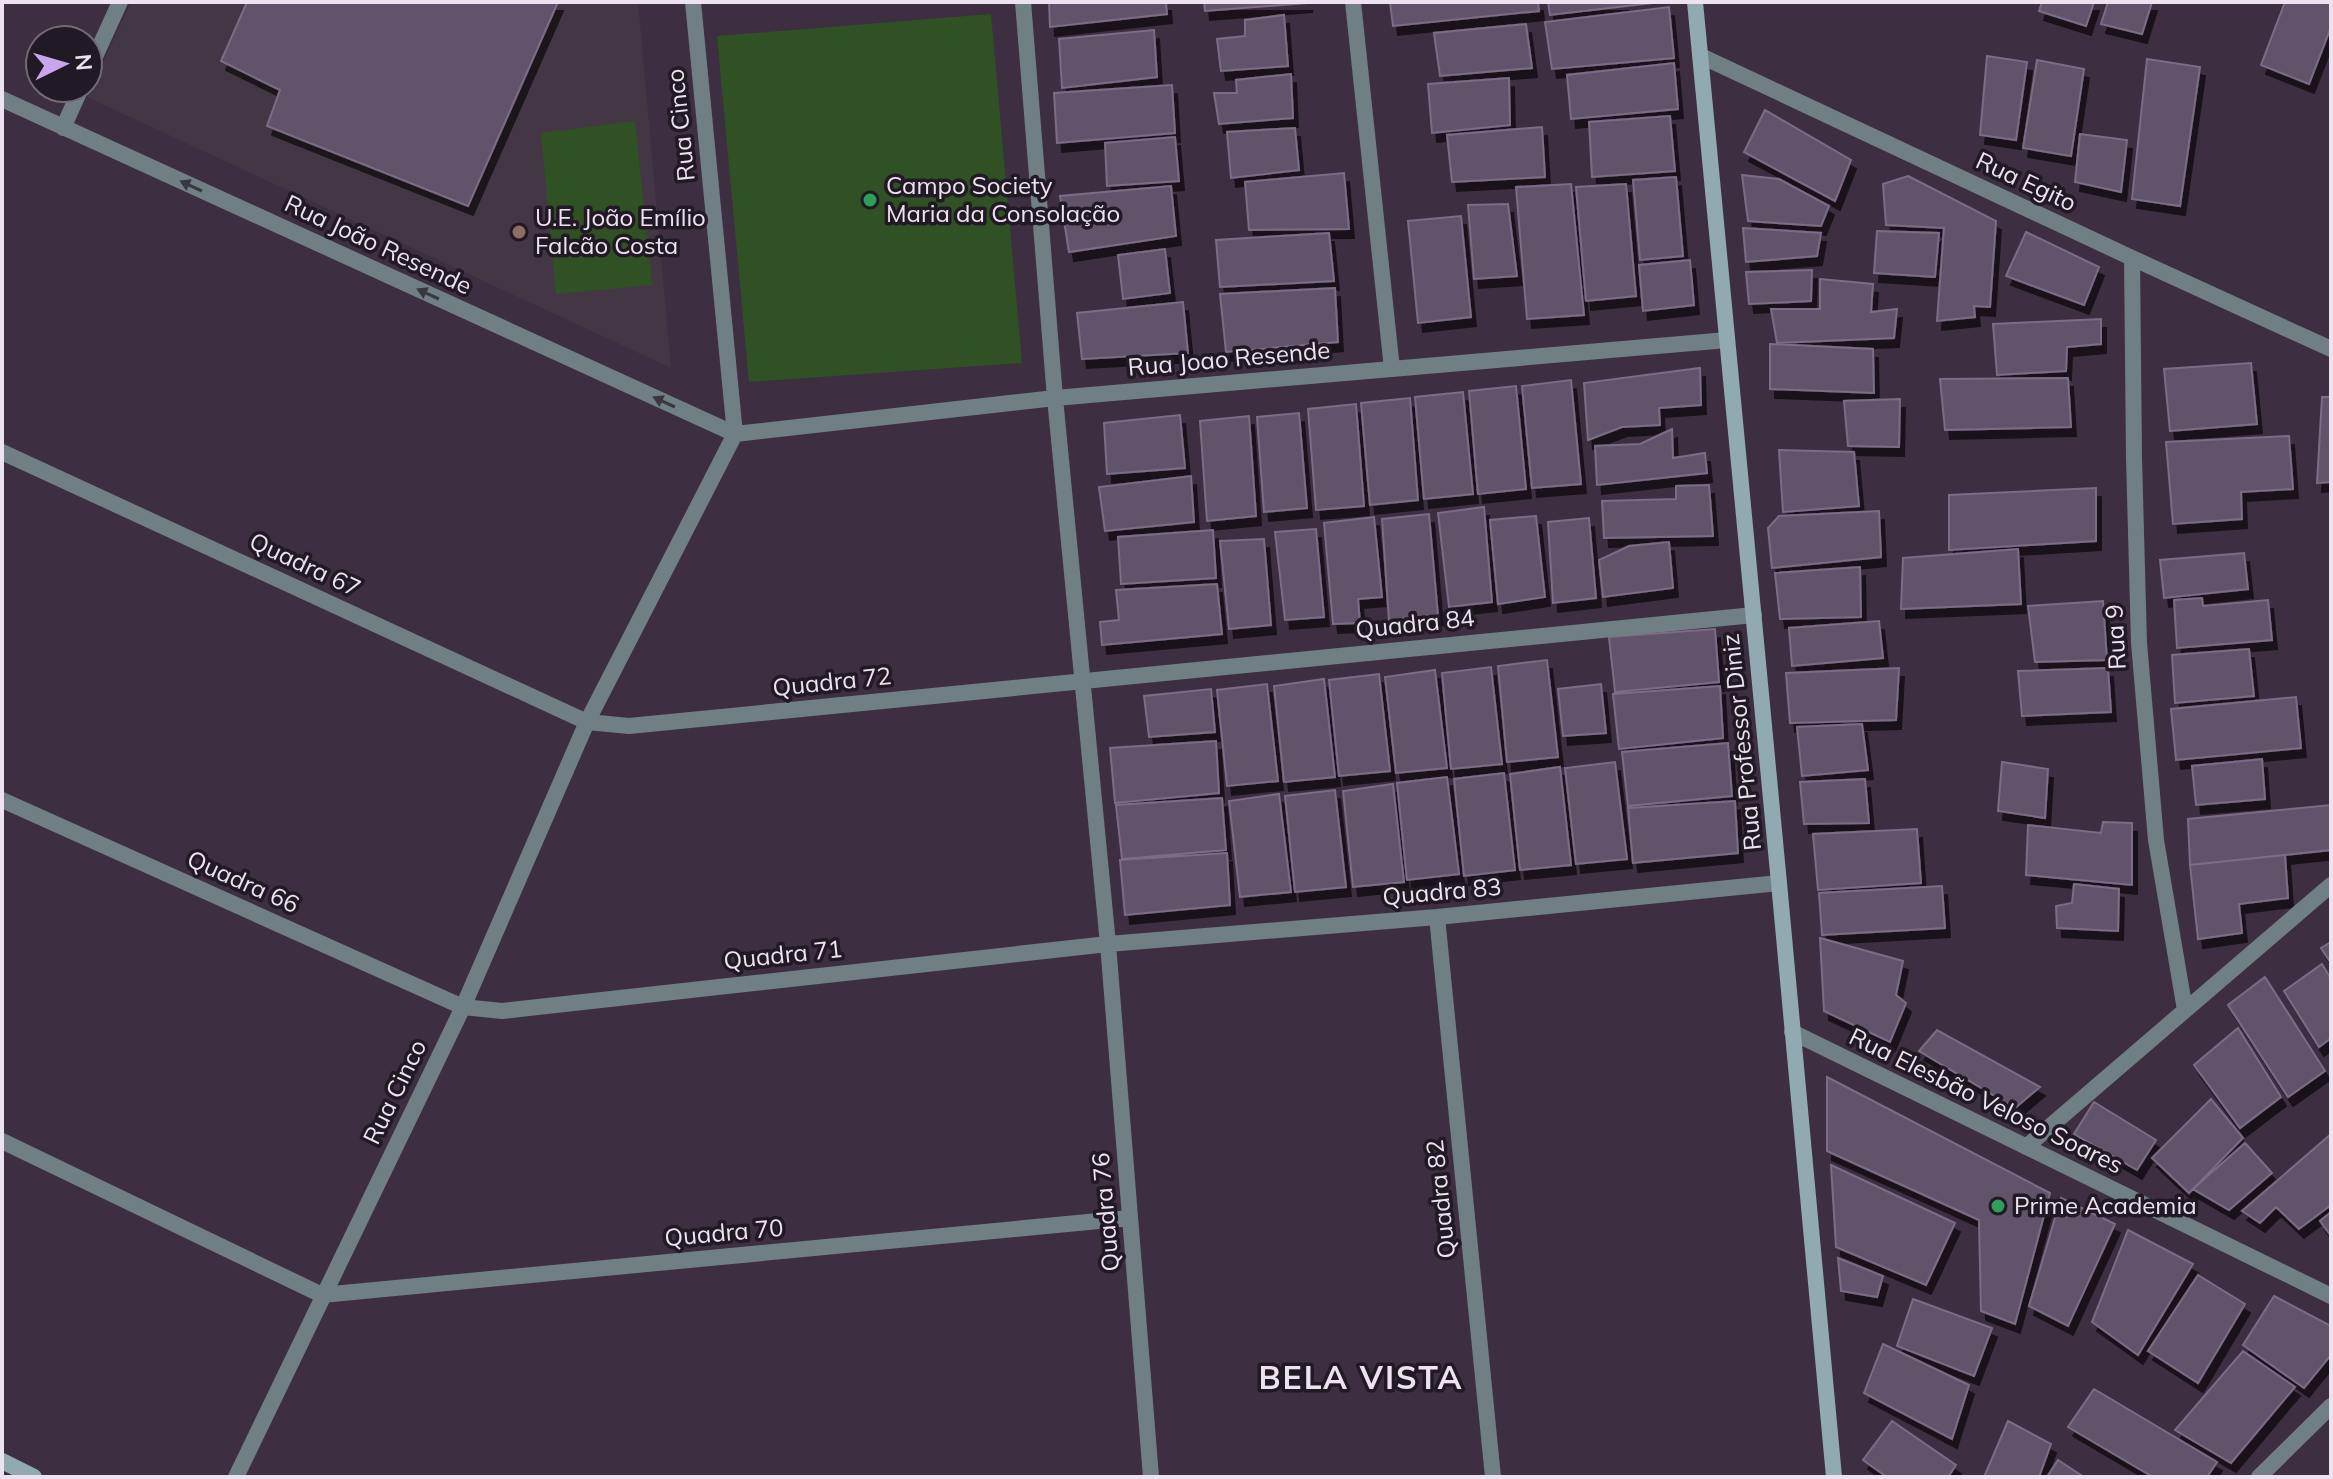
<svg xmlns="http://www.w3.org/2000/svg" width="2333" height="1479" viewBox="0 0 2333 1479" font-family="Mulish,sans-serif">
  <style>
    .education { fill: #443745 }
    .green { fill: #305124 }
    .building { fill: #61536b; stroke: #7b6c86; stroke-width: 2; filter: url(#shadow) }
    .lines { fill: none; stroke-linecap: round; stroke-linejoin: round }
    .street { stroke: #707f84; stroke-width: 16 }
    .secondary { stroke: #91a9b1; stroke-width: 16 }
    .oneway { fill: #393840 }
    .leisure-dot { fill: #2e9e5b; stroke: #211923; stroke-width: 3 }
    .education-dot { fill: #8d6e63; stroke: #211923; stroke-width: 3 }
    .labels { text-anchor: middle; stroke-width: 7; stroke-linejoin: round; paint-order: stroke }
    .street-label { font-size: 24px; fill: #ede2f0; stroke: #211923 }
    .poi-label { font-size: 24px; fill: #ede2f0; stroke: #211923; text-anchor: start }
    .district-label { font-size: 32px; font-weight: bold; letter-spacing: 2px; fill: #ede2f0; stroke: #211923 }
  </style>
  <defs>
    <filter id="shadow"><feDropShadow dx="5" dy="9" stdDeviation="0" flood-color="#0009"/></filter>
  </defs>
  <rect width="100%" height="100%" fill="#3e2e42"/>
  <path class="education" d="M131,2H638L671,368L87,97Z"/>
  <path class="green" d="M991,14L1022,363L749,382L717,36Z
    M635,121L652,285L556,294L541,133Z"/>
  <path class="building" d="M247,2H558L468,206L267,126L280,90L221,61Z
    M1049,2H1166L1167,14L1050,27Z
    M1204,2H1307V3L1205,11Z
    M1390,2H1538L1539,11L1393,26Z
    M1548,2H1652V3L1550,15Z
    M2042,2H2094L2086,26L2039,11Z
    M2108,2H2152L2142,34L2101,24Z
    M2285,2H2331V27L2309,84L2261,65Z
    M1669,7L1674,58L1552,69L1545,22Z
    M1284,15L1288,66L1221,71L1217,39L1245,36V20Z
    M1526,24L1532,68L1440,76L1434,33Z
    M1154,30L1157,77L1062,88L1059,39Z
    M1987,56L2027,62L2016,140L1980,135Z
    M2147,59L2200,67L2180,206L2132,199Z
    M2037,60L2084,69L2071,156L2023,148Z
    M1674,63L1678,109L1571,119L1567,75Z
    M1291,74L1293,118L1219,124L1214,93H1237L1236,80Z
    M1509,78L1510,125L1432,133L1428,84Z
    M1172,85L1175,133L1057,143L1054,93Z
    M1765,110L1851,160L1835,201L1744,152Z
    M1670,116L1675,171L1592,177L1589,122Z
    M1542,127L1545,177L1452,182L1447,135Z
    M1295,128L1299,170L1231,178L1227,132Z
    M2080,134L2127,140L2121,192L2075,182Z
    M1175,137L1179,181L1107,186L1105,143Z
    M1344,173L1349,229L1249,230L1245,182Z
    M1742,175L1779,179L1829,206L1821,226L1748,221Z
    M1908,176L1996,221L1990,307L1974,306L1975,317L1937,321L1944,228L1886,225L1883,184Z
    M1676,177L1683,256L1640,260L1633,180Z
    M1571,184L1584,315L1527,319L1516,187Z
    M1626,184L1636,296L1586,301L1576,187Z
    M1171,186L1176,236L1069,252L1060,196Z
    M1508,204L1517,276L1474,279L1468,205Z
    M1461,216L1471,317L1418,323L1408,221Z
    M1743,228L1821,233L1817,256L1746,262Z
    M1877,231L1939,233L1935,277L1874,273Z
    M2026,232L2099,267L2084,305L2006,276Z
    M1329,233L1334,281L1220,287L1216,240Z
    M1165,249L1170,293L1123,299L1118,255Z
    M1690,260L1694,305L1643,311L1639,265Z
    M1812,270L1811,301L1749,304L1746,272Z
    M1820,279L1873,284L1871,312L1897,309L1894,338L1777,343L1771,309H1820Z
    M1335,288L1338,342L1226,352L1220,294Z
    M1183,302L1188,353L1082,359L1077,313Z
    M2101,319V344L2067,347L2066,371L1997,375L1993,324Z
    M1770,344L1873,349L1874,393L1770,389Z
    M2251,363L2257,424L2170,431L2164,369Z
    M1700,368L1701,405L1659,408L1660,425L1622,427L1588,440L1584,383Z
    M2068,378L2071,427L1945,430L1940,379Z
    M1571,380L1581,484L1532,488L1522,386Z
    M1516,386L1526,489L1478,494L1469,391Z
    M1463,392L1473,494L1424,499L1415,397Z
    M2322,397H2331V482L2317,483Z
    M1410,398L1418,500L1370,505L1361,403Z
    M1900,399L1899,447L1848,446L1844,401Z
    M1356,404L1364,506L1316,510L1308,409Z
    M1299,413L1307,508L1264,512L1257,417Z
    M1180,415L1185,468L1107,474L1104,423Z
    M1249,416L1256,516L1207,521L1200,421Z
    M1672,429L1673,458L1705,453L1707,473L1597,485L1595,446L1640,444Z
    M2289,436L2293,489L2241,492L2242,519L2173,524L2166,442Z
    M1779,450L1854,452L1859,506L1783,512Z
    M1191,476L1194,522L1105,531L1099,487Z
    M1709,485L1713,536L1604,538L1602,501L1676,499V486Z
    M2096,488V541L1949,550V495Z
    M1484,507L1492,602L1449,607L1438,513Z
    M1879,511L1881,557L1772,568L1768,528L1779,516Z
    M1429,514L1438,616L1389,621L1382,519Z
    M1536,516L1545,597L1498,604L1490,520Z
    M1374,517L1382,597L1358,599L1360,623L1333,624L1324,523Z
    M1589,518L1596,598L1553,603L1548,522Z
    M1316,529L1324,617L1285,620L1275,532Z
    M1213,530L1216,578L1121,584L1118,537Z
    M1264,539L1271,625L1229,629L1220,541Z
    M1669,542L1673,588L1603,597L1599,560L1629,546Z
    M2018,549L2021,604L1901,609L1903,558Z
    M2244,553L2248,589L2164,598L2160,560Z
    M1860,567L1861,617L1780,619L1775,573Z
    M1217,584L1222,634L1102,645L1100,622L1119,620L1116,590Z
    M2202,598L2203,606L2268,600L2272,640L2177,648L2174,600Z
    M2103,601L2107,660L2035,662L2028,606Z
    M1879,621L1883,658L1792,666L1789,628Z
    M1715,629L1719,682L1615,692L1609,637Z
    M2249,649L2254,696L2175,703L2172,655Z
    M1547,660L1558,757L1507,762L1498,666Z
    M1491,667L1502,764L1451,769L1442,673Z
    M1899,668L1896,720L1790,723L1786,673Z
    M2108,668L2111,712L2022,716L2018,671Z
    M1435,670L1447,768L1396,773L1385,677Z
    M1379,674L1390,771L1339,776L1329,680Z
    M1324,679L1335,777L1284,782L1274,686Z
    M1267,684L1278,781L1227,786L1217,690Z
    M1601,684L1606,733L1563,736L1558,689Z
    M1720,686L1723,738L1619,749L1613,694Z
    M1211,689L1215,732L1149,737L1144,696Z
    M2296,697L2301,748L2176,760L2171,709Z
    M1862,724L1868,770L1802,776L1797,727Z
    M1216,741L1219,793L1115,803L1110,748Z
    M1728,743L1732,796L1628,806L1622,752Z
    M2262,759L2265,799L2196,805L2192,766Z
    M1615,762L1627,859L1576,864L1565,768Z
    M2002,762L2048,769L2045,818L1998,811Z
    M1560,767L1571,865L1520,870L1510,774Z
    M1504,773L1515,870L1464,876L1454,779Z
    M1447,777L1459,874L1407,880L1397,783Z
    M1865,779L1869,823L1804,824L1800,782Z
    M1393,784L1404,882L1353,887L1343,791Z
    M1335,790L1346,887L1295,892L1285,796Z
    M1279,794L1291,892L1240,897L1229,801Z
    M1222,798L1226,850L1122,859L1116,805Z
    M1735,801L1738,853L1633,863L1628,808Z
    M2331,805V850L2190,865L2188,819Z
    M2103,822L2132,823V885L2026,875L2028,825L2101,833Z
    M1917,829L1921,883L1818,890L1813,834Z
    M1227,853L1230,905L1125,915L1120,860Z
    M2285,855L2288,898L2239,904L2242,933L2198,939L2190,865Z
    M2074,884L2119,889L2118,931L2057,928L2056,906L2072,903Z
    M1942,886L1945,928L1822,935L1819,893Z
    M1820,938L1903,961L1896,995L1906,1003L1890,1042L1824,1011Z
    M2331,942V963L2321,948Z
    M2322,964L2331,979V1038L2319,1047L2284,991Z
    M2265,977L2325,1071L2288,1097L2228,1005Z
    M2238,1028L2281,1097L2240,1128L2194,1065Z
    M1937,1030L2040,1087L2015,1108L1919,1051Z
    M1827,1077L2050,1193L2015,1324L1981,1311L1979,1220L1827,1151Z
    M2211,1099L2243,1138L2189,1193L2152,1158Z
    M2094,1102L2156,1140L2137,1170L2074,1134Z
    M2331,1134V1205L2299,1229L2276,1207L2260,1223L2242,1211Z
    M2245,1143L2272,1173L2229,1210L2193,1189Z
    M1831,1165L1955,1223L1926,1285L1836,1247Z
    M2061,1198L2115,1224L2068,1326L2029,1306Z
    M2331,1212V1236L2320,1221Z
    M2128,1230L2193,1264L2138,1355L2092,1322Z
    M1838,1258L1883,1276L1877,1297L1841,1291Z
    M2198,1275L2245,1304L2198,1383L2148,1351Z
    M2274,1296L2331,1326V1355L2304,1388L2243,1345Z
    M1913,1299L1992,1328L1974,1376L1897,1346Z
    M1883,1344L1969,1385L1952,1439L1864,1393Z
    M2243,1351L2295,1387L2231,1463L2175,1430Z
    M2094,1389L2217,1462L2207,1477H2153L2068,1427Z
    M1892,1421L1956,1465L1948,1477H1887L1863,1460Z
    M2008,1421L2051,1444L2039,1477H1984Z
    M2058,1460L2084,1477H2047Z"/>
  <g class="lines">
    <path class="street" d="M693,2L735,434
      M1023,2L1055,398L1108,944L1151,1477
      M1353,2L1392,369
      M1701,56L2132,258L2331,349
      M88,72L120,2
      M2,99L735,434
      M63,128L81,88
      M2132,258L2134,458L2139,643L2156,840L2185,1010
      M735,434L1055,398L1727,340
      M2,452L587,722L629,726L1754,615
      M2,800L463,1007L502,1011L1108,944L1437,917L1779,883
      M1437,917L1493,1477
      M1792,1032L2331,1296
      M2,1141L322,1295
      M2026,1147L2331,885
      M322,1295L1130,1218
      M236,1477L463,1007L587,722L735,434
      M2259,1477L2331,1406"/>
    <path class="secondary" d="M1695,2L1779,883L1834,1477
      M2,1461L34,1477"/>
  </g>
  <defs><path id="oneway-solid" d="M-6-.8H1V-3.2L6.5 0L1 3.2V.8H-6Z" transform="scale(2)"/></defs>
  <g class="oneway">
    <use href="#oneway-solid" transform="translate(191 186) rotate(-155)"/>
    <use href="#oneway-solid" transform="translate(428 294) rotate(-155)"/>
    <use href="#oneway-solid" transform="translate(664 402) rotate(-155)"/>
  </g>
  <g class="leisure-dot">
    <circle cx="870" cy="200" r="8"/>
    <circle cx="1998" cy="1206" r="8"/>
  </g>
  <circle class="education-dot" cx="519" cy="232" r="8"/>
  <g class="labels">
    <g class="street-label">
      <text transform="translate(681 125) rotate(-96)" y="8">Rua Cinco</text>
      <text transform="translate(2026 182) rotate(25)" y="8">Rua Egito</text>
      <text transform="translate(378 245) rotate(25)" y="8">Rua João Resende</text>
      <text transform="translate(1229 359) rotate(-5)" y="8">Rua Joao Resende</text>
      <text transform="translate(305 565) rotate(25)" y="8">Quadra 67</text>
      <text transform="translate(1415 624) rotate(-6)" y="8">Quadra 84</text>
      <text transform="translate(2116 637) rotate(-93)" y="8">Rua 9</text>
      <text transform="translate(832 682) rotate(-6)" y="8">Quadra 72</text>
      <text transform="translate(1742 742) rotate(-96)" y="8">Rua Professor Diniz</text>
      <text transform="translate(243 882) rotate(24)" y="8">Quadra 66</text>
      <text transform="translate(1442 892) rotate(-5)" y="8">Quadra 83</text>
      <text transform="translate(783 955) rotate(-6)" y="8">Quadra 71</text>
      <text transform="translate(395 1092) rotate(-64)" y="8">Rua Cinco</text>
      <text transform="translate(1986 1101) rotate(26)" y="8">Rua Elesbão Veloso Soares</text>
      <text transform="translate(1441 1199) rotate(-96)" y="8">Quadra 82</text>
      <text transform="translate(1106 1212) rotate(-95)" y="8">Quadra 76</text>
      <text transform="translate(724 1233) rotate(-5)" y="8">Quadra 70</text>
    </g>
    <g class="poi-label">
      <text x="886" y="194">Campo Society<tspan x="886" dy="28">Maria da Consolação</tspan></text>
      <text x="535" y="226">U.E. João Emílio<tspan x="535" dy="28">Falcão Costa</tspan></text>
      <text x="2014" y="1214">Prime Academia</text>
    </g>
    <g class="district-label">
      <text x="1361" y="1389">BELA VISTA</text>
    </g>
  </g>
  <rect width="2333" height="1479" fill="none" stroke="#ede2f0" stroke-width="8"/>
  <g transform="translate(64 64) rotate(85)"><circle r="38" fill="#211923" stroke="#736975" stroke-width="2"/>
  <path d="M0-6L14 30L0 20L-14 30Z" fill="#c9a5ee"/>
  <text y="-12" font-size="22" font-weight="bold" text-anchor="middle" fill="#ede2f0">N</text>
  </g>
</svg>
